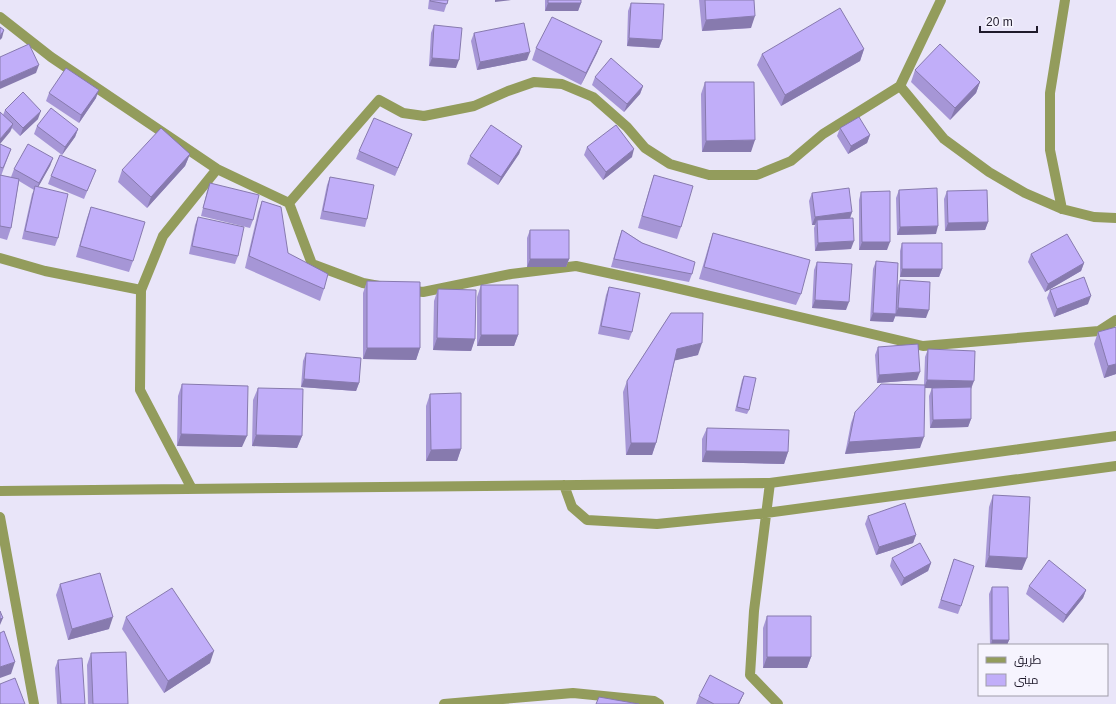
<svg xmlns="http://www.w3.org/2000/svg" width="1116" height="704" viewBox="0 0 1116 704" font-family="Arial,Cairo,sans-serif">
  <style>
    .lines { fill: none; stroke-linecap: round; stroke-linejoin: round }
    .minor { stroke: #939c5c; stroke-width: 10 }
    .wall { fill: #a696d6 }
    .shaded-wall { fill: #877aae }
    .building { fill: #c1aef9; stroke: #877aae }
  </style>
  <rect width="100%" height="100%" fill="#e9e5f9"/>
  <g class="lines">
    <path class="minor" d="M0,17L51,57L217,169L289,203L312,264L363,283L379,286
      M900,86L944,139L989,172L1025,193L1062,209L1094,217L1116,218
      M289,203L379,100L403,113L424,116L474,106L508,91L534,82L562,84L593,97L627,127L645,148L670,164L709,175H757L791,161L823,134L900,86L941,0
      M1062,209L1050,150V93L1065,0
      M0,258L45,271L141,290
      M407,290L423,292L511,274L576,266L659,284L923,346L1099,331L1116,320
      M770,483L754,611L750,675L778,704
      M564,485L572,507L587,520L657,524L766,513L1116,466
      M192,489L140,390L141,290L163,236L217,169
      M0,491L770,483L1116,436
      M0,517L34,704
      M444,704L573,693L654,701L659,704"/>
  </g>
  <path class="wall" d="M429,0H448L444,12L428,9Z
    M545,0H581V3L578,11H545Z
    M699,0H754L751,28L702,31Z
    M631,3L662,40L659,48L627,46L628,11Z
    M434,25L456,68L429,66L431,33Z
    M474,33L527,60L477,70L471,41Z
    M602,41L597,53L581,85L532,60L536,48Z
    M864,49L860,61L781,106L757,65L762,54Z
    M915,70L980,82L976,93L950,120L911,82Z
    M595,77L643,86L640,94L624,112L592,85Z
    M705,82L751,152H702L701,94Z
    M49,93L96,98L79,123L46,101Z
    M5,110L38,119L20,136L12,128L10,132L3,115Z
    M37,126L78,129L75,137L62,155L34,134Z
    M840,128L870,135L867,143L848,154L837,136Z
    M412,134L395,176L356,159L359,151Z
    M0,144L11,149L1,176L11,177L14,169L53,158L50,166L38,187L58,238L55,246L22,239L32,194L34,190L19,181L11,228L7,240L0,238Z
    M522,146L519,154L498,185L467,164L470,156Z
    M587,147L632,157L603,180L584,155Z
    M190,154L185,166L147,208L118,182L122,170Z
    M96,170L84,199L48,184L51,176Z
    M654,175L681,227L677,239L638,228L650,187Z
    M330,177L367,219L365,227L320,219L327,185Z
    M210,183L253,220L250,228L201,216L207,191Z
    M899,190L936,234L897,235L896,198Z
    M947,191L988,222L985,230L945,231L944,199Z
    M861,192L887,250H859V200Z
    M812,193L852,212L850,219L851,249L815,251L814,228L815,225H812L809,201Z
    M262,201L288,253L324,289L320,301L245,268L258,212Z
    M91,207L133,261L129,272L76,257L87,218Z
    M198,217L238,256L235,264L189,254L195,225Z
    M530,230L569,259L566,267H527V238Z
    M622,230L692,274L689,282L611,267L619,238Z
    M713,233L801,294L796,305L699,279L709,245Z
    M902,243L942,269L939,277H900V251Z
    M1031,254L1084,263L1081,271L1045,292L1028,262Z
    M876,261L897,288L900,280L926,318L895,316L896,314L893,322L870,321L873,269Z
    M817,262L846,310L812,308L814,270Z
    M367,281L420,348L416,360L363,359V293Z
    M481,285L518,335L514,346H477V297Z
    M609,287L632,332L629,340L598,334L606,295Z
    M438,289L475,339L471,351L433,350L434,301Z
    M1050,290L1088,304L1054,317L1047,298Z
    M671,313L698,355L675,360L656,443L652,455H626L623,392L627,381Z
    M1116,327V374L1104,378L1094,344L1098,332Z
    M878,347L917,380L877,383L875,355Z
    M928,349L971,389V419L968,427L930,428L929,396L932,388H925L920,448L845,454L851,423L855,412L924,385L925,357Z
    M306,353L359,383L356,391L301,387L303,361Z
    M744,376L749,410L747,414L735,411L742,380Z
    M182,384L242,447L177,446L178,396Z
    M258,388L302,436L297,448L252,446L253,400Z
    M430,394L461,449L457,461H426V406Z
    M707,428L788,452L784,464L702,462V439Z
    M993,495L1022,570L985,567L989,507Z
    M868,516L916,535L913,543L876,555L865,524Z
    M892,558L931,563L928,571L901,586L890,566Z
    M954,559L961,606L958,614L938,608Z
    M60,584L109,629L68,640L56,595Z
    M1029,586L1086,590L1083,598L1063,623L1026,594Z
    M992,587L1009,640L1007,645H990L989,594Z
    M767,616L811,657L807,668H763V628Z
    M126,617L210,663L164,693L122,629Z
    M91,653L128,704H88L87,665Z
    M58,660L85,704H57L55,668Z
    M744,693L739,704H696L699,696Z"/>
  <path class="shaded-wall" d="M495,0H511L495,2Z
    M548,3H581L578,11H545Z
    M755,16L751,28L702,31L706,20Z
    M4,30L2,38L0,40V36Z
    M629,38L662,40L659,48L627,46Z
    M602,41L597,53L581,85L586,73Z
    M864,49L860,61L781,106L785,95Z
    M530,52L527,60L477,70L480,62Z
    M432,58L459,60L456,68L429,66Z
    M39,65L36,73L0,89V82Z
    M980,82L976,93L950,120L955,108Z
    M643,86L640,94L624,112L627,104Z
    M99,90L96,98L79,123L81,115Z
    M41,111L38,119L20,136L23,128Z
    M13,124L10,132L0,144V139Z
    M78,129L75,137L62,155L65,147Z
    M412,134L409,142L395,176L398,168Z
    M870,135L867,143L848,154L851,146Z
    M755,140L751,152H702L706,141Z
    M522,146L519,154L498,185L501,177Z
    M634,149L632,157L603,180L606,172Z
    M190,154L185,166L147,208L151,197Z
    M53,158L50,166L36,191L39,183Z
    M852,212L849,220H817L815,225H812L815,217Z
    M988,222L985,230L945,231L948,223Z
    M938,226L936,234L897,235L900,227Z
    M854,241L851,249L815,251L818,243Z
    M862,242H890L887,250H859Z
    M530,259H569L566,267H527Z
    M1084,263L1081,271L1045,292L1048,284Z
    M902,269H942L939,277H900Z
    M1091,296L1088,304L1054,317L1057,309Z
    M815,300L849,302L846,310L812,308Z
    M898,308L929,310L926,318L895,316Z
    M873,313L896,314L893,322L870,321Z
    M481,335H518L514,346H477Z
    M437,338L475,339L471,351L433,350Z
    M702,343L698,355L673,361L677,349Z
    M367,348H420L416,360L363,359Z
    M1116,364V374L1104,378L1108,366Z
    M920,372L917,380L877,383L879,375Z
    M304,379L359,383L356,391L301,387Z
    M927,380L974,381L971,389L924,388Z
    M971,419L968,427L930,428L933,420Z
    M181,434L247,436L242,447L177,446Z
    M256,435L302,436L297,448L252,446Z
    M924,437L920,448L845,454L849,442Z
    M631,443H656L652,455H626Z
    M461,449L457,461H426L431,450Z
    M706,451L788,452L784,464L702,462Z
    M916,535L913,543L876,555L879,547Z
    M989,556L1027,558L1022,570L985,567Z
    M931,563L928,571L901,586L904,578Z
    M1086,590L1083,598L1063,623L1066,615Z
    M113,617L109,629L68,640L72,629Z
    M3,618L0,625V619Z
    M992,640H1009L1007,645H991Z
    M214,651L210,663L164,693L168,681Z
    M767,657H811L807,668H763Z
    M15,662L11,674L0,678V667Z
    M744,693L739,704H738Z"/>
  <path class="building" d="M431,0H448L447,4L430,1Z
    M548,0H581V3H548Z
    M705,0H754L755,16L706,20Z
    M631,3L664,4L662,40L629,38Z
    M840,8L864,49L785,95L762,54Z
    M552,17L602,41L586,73L536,48Z
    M524,23L530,52L480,62L474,33Z
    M434,25L462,28L459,60L432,58Z
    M0,27L4,30L0,36Z
    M29,44L39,65L0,82V57Z
    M940,44L980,82L955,108L915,70Z
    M611,58L643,86L627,104L595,77Z
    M66,68L99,90L81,115L49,93Z
    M705,82H754L755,140L706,141Z
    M23,92L41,111L23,128L5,110Z
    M51,108L78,129L65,147L37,126Z
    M0,112L13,124L0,139Z
    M859,117L870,135L851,146L840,128Z
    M374,118L412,134L398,168L359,151Z
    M491,125L522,146L501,177L470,156Z
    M616,125L634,149L606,172L587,147Z
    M161,128L190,154L151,197L122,170Z
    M0,144L11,149L3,168L0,167Z
    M28,144L53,158L39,183L14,169Z
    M60,155L96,170L87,191L51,176Z
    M0,175L19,179L11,228L0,226Z
    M654,175L693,186L681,227L642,216Z
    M330,177L374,185L367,219L323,211Z
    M210,183L259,195L253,220L203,208Z
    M35,186L68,194L58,238L25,231Z
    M849,188L852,212L815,217L812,193Z
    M937,188L938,226L900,227L899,190Z
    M987,190L988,222L948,223L947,191Z
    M890,191V242H862L861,192Z
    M262,201L281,207L288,253L328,274L324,289L249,256Z
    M91,207L145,222L133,261L80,246Z
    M198,217L244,227L238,256L192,246Z
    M853,218L854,241L818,243L817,220Z
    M530,230H569V259H530Z
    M622,230L642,243L695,262L692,274L614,259Z
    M713,233L810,260L801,294L704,267Z
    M1067,234L1084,263L1048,284L1031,254Z
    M902,243H942V269H902Z
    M876,261L898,263L896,314L873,313Z
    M817,262L852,264L849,302L815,300Z
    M1084,277L1091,296L1057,309L1050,290Z
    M900,280L930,282L929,310L898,308Z
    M367,281L420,282V348H367Z
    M481,285H518V335H481Z
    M609,287L640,293L632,332L601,326Z
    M438,289L476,290L475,339L437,338Z
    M671,313H703L702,343L677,349L656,443H631L627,381Z
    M1116,327V364L1108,366L1098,332Z
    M918,344L920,372L879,375L878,347Z
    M928,349L975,351L974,381L927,380Z
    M306,353L361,358L359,383L304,379Z
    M744,376L756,378L749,410L737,407Z
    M182,384L248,386L247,436L181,434Z
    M881,384L925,385L924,437L849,442L855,412Z
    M971,387V419L933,420L932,388Z
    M258,388L303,389L302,436L256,435Z
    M461,393V449L431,450L430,394Z
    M707,428L789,430L788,452L706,451Z
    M993,495L1030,497L1027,558L989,556Z
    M905,503L916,535L879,547L868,516Z
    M920,543L931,563L904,578L892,558Z
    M954,559L974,566L961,606L941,600Z
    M1049,560L1086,590L1066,615L1029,586Z
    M100,573L113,617L72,629L60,584Z
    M992,587H1008L1009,640H992Z
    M172,588L214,651L168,681L126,617Z
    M0,611L3,618L0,619Z
    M767,616H811V657H767Z
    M4,631L15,662L0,667V633Z
    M126,652L128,704H93L91,653Z
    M82,658L85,704H61L58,660Z
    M710,675L744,693L738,704H714L699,696Z
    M15,678L25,704H0V684Z
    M599,697L639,704H596Z"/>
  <rect x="978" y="644" width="130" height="52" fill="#f6f4fe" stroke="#a09daa"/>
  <rect x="986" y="657" width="20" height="6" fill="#939c5c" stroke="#a09daa"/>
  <text x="1014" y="664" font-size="12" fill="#1f1a2b">طريق</text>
  <rect x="986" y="674" width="20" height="12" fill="#c1aef9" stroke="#a09daa"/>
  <text x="1014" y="684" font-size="12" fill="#1f1a2b">مبنى</text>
  <path d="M980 26v6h57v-6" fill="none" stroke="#1f1a2b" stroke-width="2"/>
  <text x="986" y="26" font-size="12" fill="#1f1a2b" stroke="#f6f4fe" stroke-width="3" paint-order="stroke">20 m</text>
</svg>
